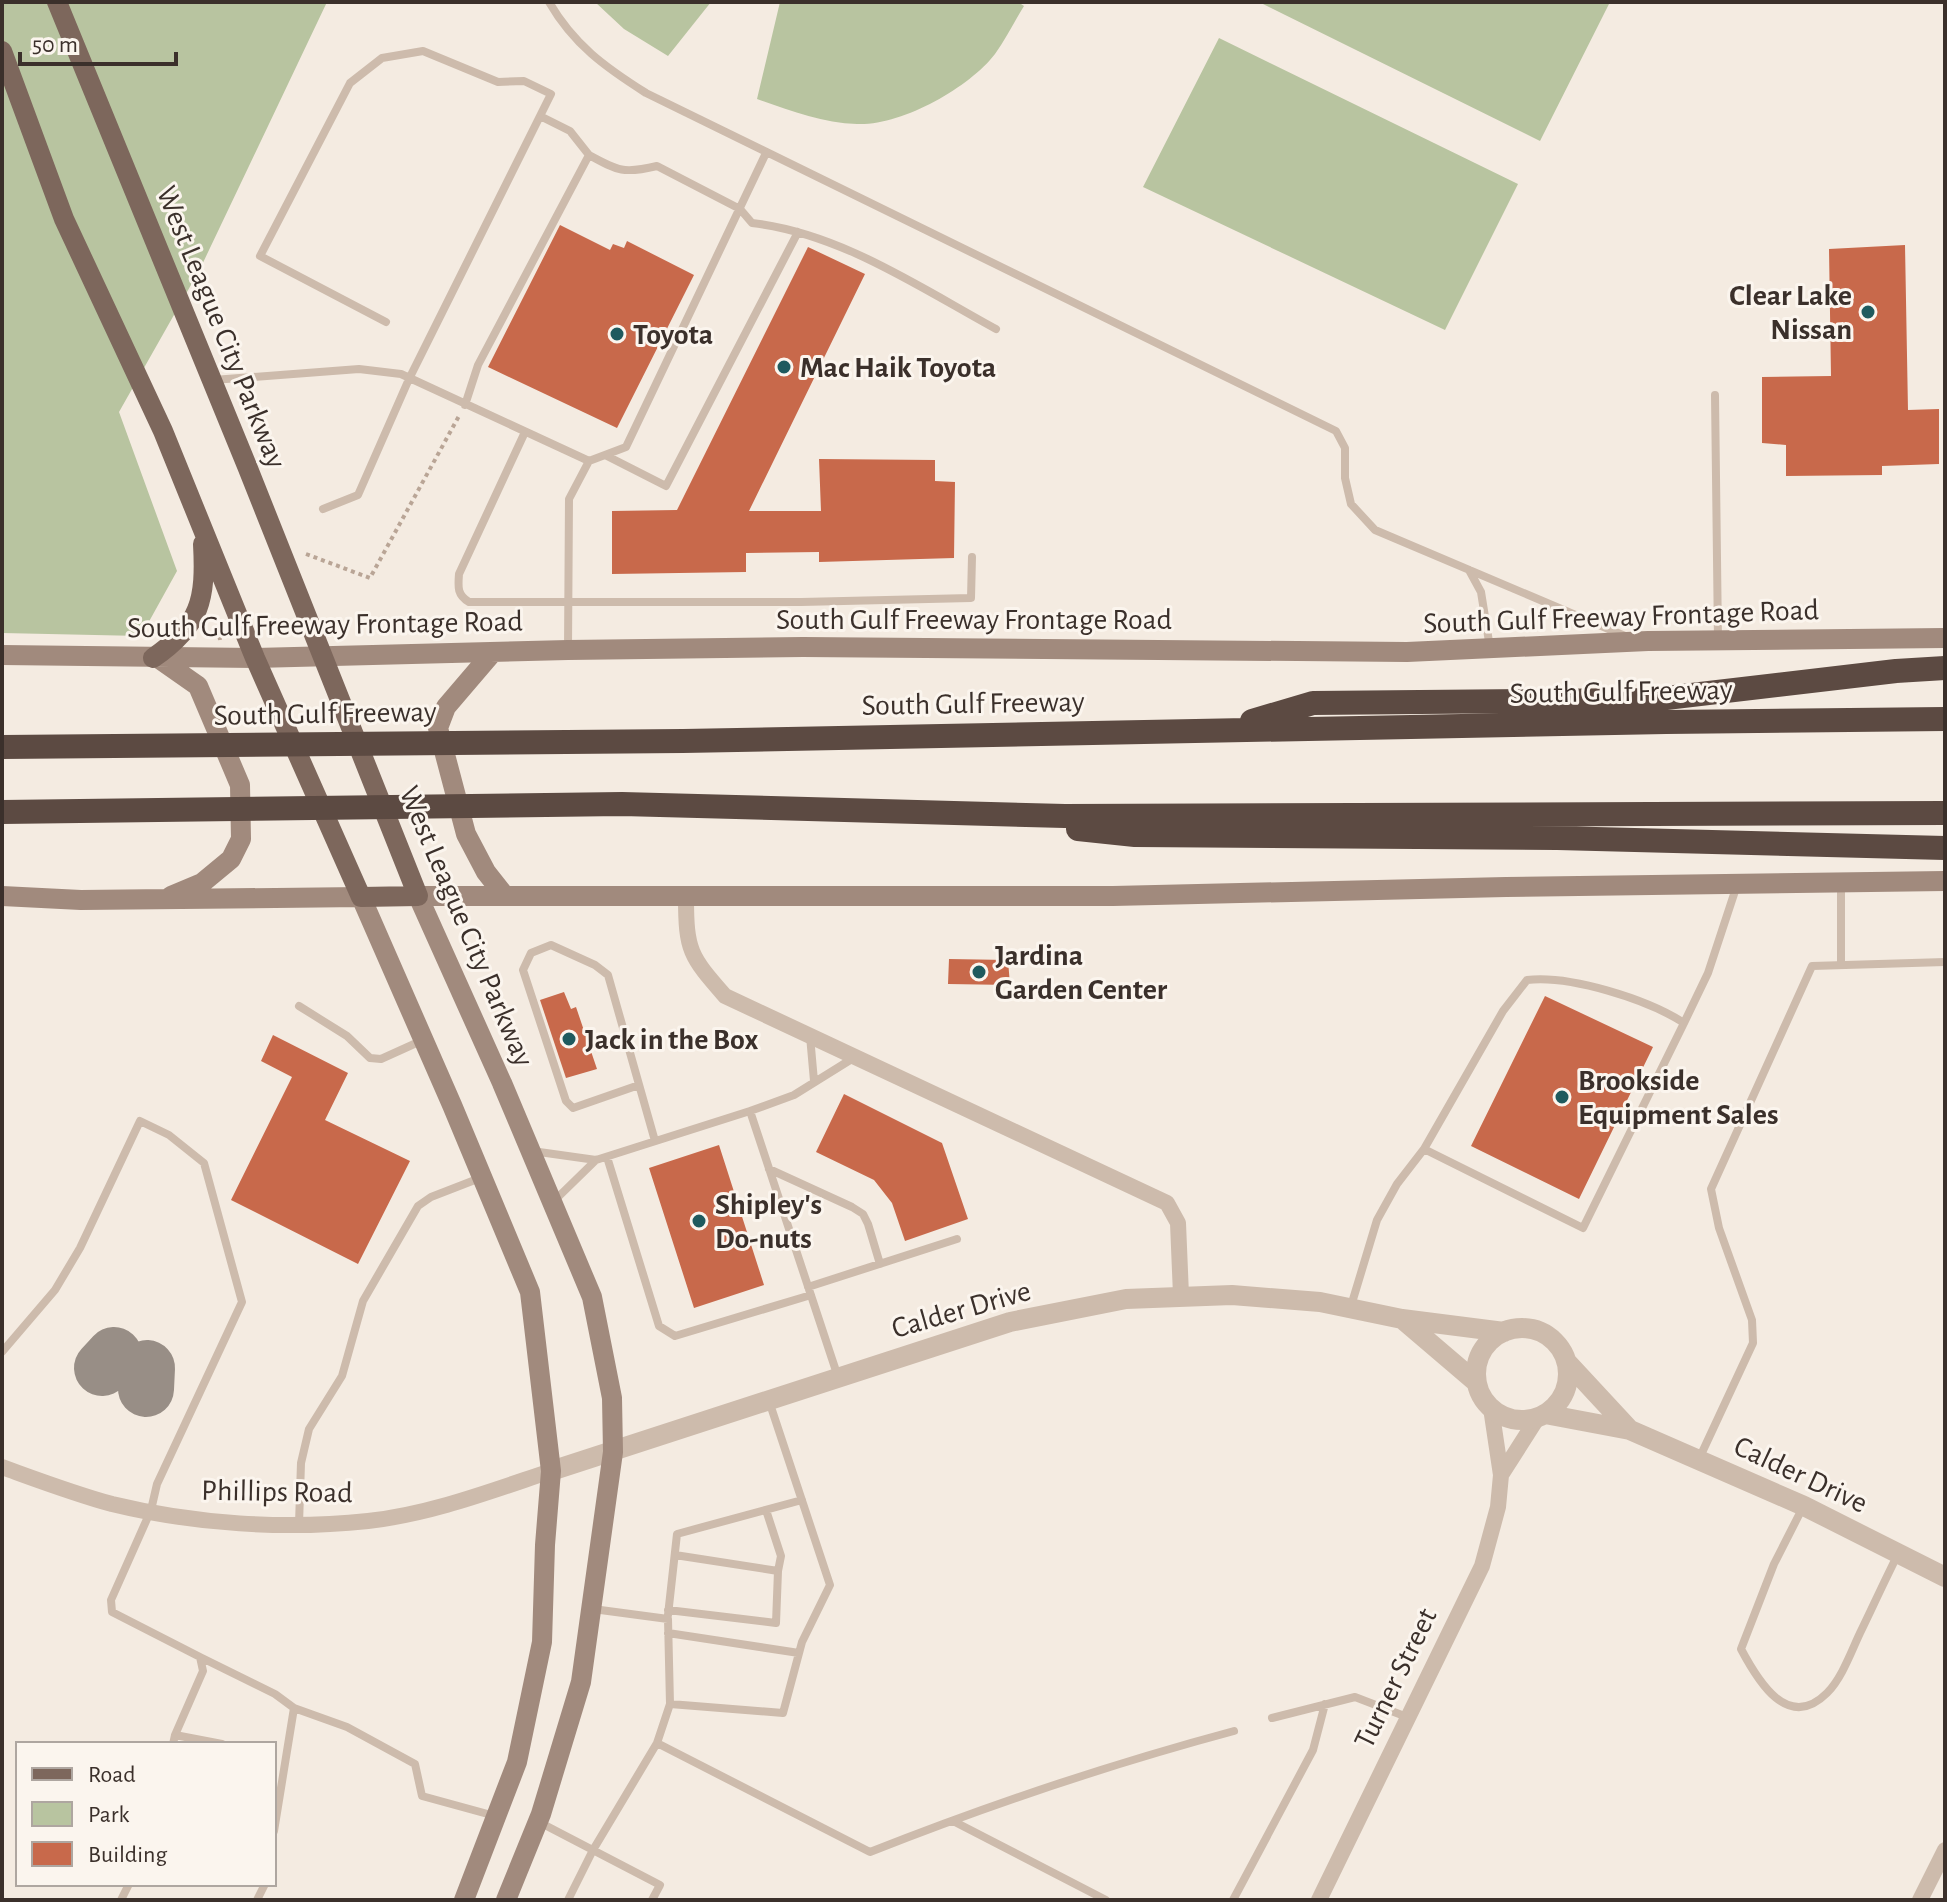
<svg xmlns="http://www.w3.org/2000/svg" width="1947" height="1902" viewBox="0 0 1947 1902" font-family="'Alegreya Sans',sans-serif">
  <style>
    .green { fill: #b8c4a0 }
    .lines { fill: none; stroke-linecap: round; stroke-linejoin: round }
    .taxiway { stroke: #988e86; stroke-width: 56 }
    .building { fill: #c8694b }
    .path { stroke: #b9a596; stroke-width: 4; stroke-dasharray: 4 4; stroke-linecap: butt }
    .service { stroke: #cdbbac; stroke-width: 8 }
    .minor { stroke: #cdbbac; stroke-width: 16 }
    .tertiary { stroke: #cdbbac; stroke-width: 20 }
    .secondary { stroke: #a18a7d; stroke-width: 20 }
    .primary { stroke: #7d675c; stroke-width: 20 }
    .motorway { stroke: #5c4a42; stroke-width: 24 }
    .poi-dot { fill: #1f5a5e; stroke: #fbf5ee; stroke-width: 3 }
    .labels { text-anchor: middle; stroke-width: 6; stroke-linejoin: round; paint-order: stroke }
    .poi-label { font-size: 30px; font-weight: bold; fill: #3b302b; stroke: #fbf5ee; text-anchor: start }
    .street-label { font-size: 30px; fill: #3b302b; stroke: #fbf5ee }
  </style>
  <rect width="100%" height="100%" fill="#f4ebe1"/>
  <path class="green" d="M2,2H327L200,269L119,412L177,571L141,636L2,633Z
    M595,2H711L668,56L624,29Z
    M780,2H1018L1024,6C1014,22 1006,39 995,54C969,88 901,126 857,124C822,123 789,110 757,99Z
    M1259,2H1610L1540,141Z
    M1219,38L1518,184L1445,330L1143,187Z"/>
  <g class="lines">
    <path class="taxiway" d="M102,1368L114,1355
      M146,1389L147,1368"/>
  </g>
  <path class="building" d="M560,225L610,250L613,244L624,248L627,241L694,275L617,428L488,367Z
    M1905,245L1908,410L1939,409V464L1882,466V475L1786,476V445L1762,443V377L1831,376L1829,249Z
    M808,247L865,274L749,511H821L819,459L935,460V481L955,482L954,558L819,562V552L746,553V572L612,574V511L677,510Z
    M949,959L1008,960L1010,985L948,984Z
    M564,992L571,1009L576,1007L597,1069L566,1078L540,1000Z
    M1545,996L1653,1047L1579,1199L1471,1146Z
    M273,1035L348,1073L325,1120L410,1161L358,1264L231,1200L292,1077L261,1061Z
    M844,1094L942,1143L968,1219L905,1241L892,1203L874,1180L816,1152Z
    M719,1145L764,1285L694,1308L649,1168Z"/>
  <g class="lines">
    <path class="path" d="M306,554L370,578L459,416
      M278,630L291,629
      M214,632L219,634L220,640"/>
    <path class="service" d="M549,2C574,45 605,67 646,93L1336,431L1345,448V478L1351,504L1375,530L1625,636
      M540,116L570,131L589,155
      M213,380L359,369L401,374L589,461
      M1715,395L1718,640
      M465,405L478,365L589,155C618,171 624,174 657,166L740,209L752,223C840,233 919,287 996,329
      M525,432L459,574C458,587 457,595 469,602H801L971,598L972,557
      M607,456L666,486L798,232
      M323,509L358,495L409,379L551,94L524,81L498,82L423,51L382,58L350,83L260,256L386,322
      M1469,570L1481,592L1490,648
      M568,649L569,499L589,461L626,447L766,153
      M1841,965V883
      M299,1006L347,1036L370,1058L381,1059L423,1040
      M1684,1023L1583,1228L1424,1149L1503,1011L1527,980C1570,975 1647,999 1684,1023L1708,973L1737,885
      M810,1036L814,1081
      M639,1085L573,1108L566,1101L523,970L531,953L551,945L595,965L608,975L655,1141
      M750,1111L794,1095L855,1057
      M532,1151L596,1160L750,1111L838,1377
      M607,1157L659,1326L675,1336L811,1295
      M769,1169L852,1207L863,1214L868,1224L880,1264
      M554,1201L596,1160
      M808,1287L957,1239
      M1351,1306L1377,1220L1397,1184L1424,1149
      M2,1352L55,1290L80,1248L140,1121L169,1135L204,1163L242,1302L157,1484L151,1510L111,1600L112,1612L200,1657L203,1671L175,1735
      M1699,1459L1753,1343L1752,1320L1719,1228L1711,1189L1812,966L1945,962
      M1803,1507L1774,1564L1741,1649C1758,1681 1788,1732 1827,1693C1842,1678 1851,1652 1860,1633C1873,1606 1885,1580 1898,1554
      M766,1510L781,1556L778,1571
      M299,1524L301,1463L309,1429L342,1376L363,1301L418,1206L431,1197L480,1178
      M593,1609L668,1619L670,1704L783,1713L802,1642L830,1585L769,1401
      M668,1610L776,1623L778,1571L675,1555
      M668,1615L677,1534L802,1500
      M668,1633L799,1653
      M200,1657L275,1694L294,1708L274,1831
      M294,1708L347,1727L415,1764L422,1796L495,1816
      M1272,1718L1355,1697L1407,1717
      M657,1743L670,1704
      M173,1744L175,1735L222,1744
      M953,1821L1106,1900
      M539,1822L660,1885L652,1900
      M121,1900L129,1884
      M257,1900L265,1884
      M568,1900L593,1850L657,1743L870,1852C989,1805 1111,1764 1234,1731
      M1233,1900L1313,1750L1325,1704"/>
    <path class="minor" d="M686,897C686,951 690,956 725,996L1167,1203L1178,1223L1181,1295
      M2,1467C38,1480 75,1494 112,1504C194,1524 285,1530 368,1521C431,1514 491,1491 551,1471
      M1501,1475L1538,1417
      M1319,1900L1482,1566L1498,1507L1501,1475L1491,1408
      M1920,1900L1945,1850"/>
    <path class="tertiary" d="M1402,1319L1477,1383
      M1476 1374a46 46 0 1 1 92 0a46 46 0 1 1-92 0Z
      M1566,1361L1630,1430
      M1545,1414L1630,1430L1804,1506L1945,1577
      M551,1471L1010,1322L1126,1299L1232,1295L1320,1302L1402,1319L1504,1332"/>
    <path class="secondary" d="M493,652L446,707L438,728L466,834L486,872L505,896
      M2,655L255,658L568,650L803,647L1407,652L1648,641L1945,638
      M158,658L198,686L240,785L241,839L231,859L202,883L171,896
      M2,896L81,900L361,897L452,1105L530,1292L551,1471L545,1545L542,1642L517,1762L464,1900
      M506,1900L541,1814L581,1682L613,1452L612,1398L592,1297L502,1083L418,896H1113L1506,887L1945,881"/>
    <path class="primary" d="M2,51L64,219L163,431L255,658L361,897L418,896L247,466L57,2
      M153,658C201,625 206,599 203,544"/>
    <path class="motorway" d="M1252,721L1313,703L1649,700L1896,671L1945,668
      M2,747L683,741L1666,722L1945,719
      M2,812L622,804L1065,816L1945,813
      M1078,829L1135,835L1557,838L1945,848"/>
  </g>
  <g class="poi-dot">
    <circle cx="1868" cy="312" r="8"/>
    <circle cx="617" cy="334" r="8"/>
    <circle cx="784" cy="367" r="8"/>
    <circle cx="979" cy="972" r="8"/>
    <circle cx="569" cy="1039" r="8"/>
    <circle cx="1562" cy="1097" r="8"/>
    <circle cx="699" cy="1221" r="8"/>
  </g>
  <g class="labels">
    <g class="poi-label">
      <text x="1852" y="305" text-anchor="end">Clear Lake<tspan x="1852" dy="34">Nissan</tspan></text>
      <text x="633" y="344">Toyota</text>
      <text x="800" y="377">Mac Haik Toyota</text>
      <text x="995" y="965">Jardina<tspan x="995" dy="34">Garden Center</tspan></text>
      <text x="585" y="1049">Jack in the Box</text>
      <text x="1578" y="1090">Brookside<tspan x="1578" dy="34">Equipment Sales</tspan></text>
      <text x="715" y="1214">Shipley's<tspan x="715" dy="34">Do-nuts</tspan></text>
    </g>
    <g class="street-label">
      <text transform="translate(222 327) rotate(68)" y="10">West League City Parkway</text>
      <text transform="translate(1621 616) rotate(-2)" y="10">South Gulf Freeway Frontage Road</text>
      <text x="974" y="629">South Gulf Freeway Frontage Road</text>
      <text transform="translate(325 624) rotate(-1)" y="10">South Gulf Freeway Frontage Road</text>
      <text transform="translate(1621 691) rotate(-1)" y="10">South Gulf Freeway</text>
      <text transform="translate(973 703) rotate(-1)" y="10">South Gulf Freeway</text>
      <text transform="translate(325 713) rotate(-1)" y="10">South Gulf Freeway</text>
      <text transform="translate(467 926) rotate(67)" y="10">West League City Parkway</text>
      <text transform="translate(961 1309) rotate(-16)" y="10">Calder Drive</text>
      <text transform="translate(1801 1474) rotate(25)" y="10">Calder Drive</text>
      <text transform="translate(277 1491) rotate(1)" y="10">Phillips Road</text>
      <text transform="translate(1395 1678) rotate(-64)" y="10">Turner Street</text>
    </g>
  </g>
  <rect width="1947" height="1902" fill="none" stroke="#3b302b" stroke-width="8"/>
  <rect x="16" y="1742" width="260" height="144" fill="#fbf5ee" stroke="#aea6a0" stroke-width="2"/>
  <rect x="32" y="1768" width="40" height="12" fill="#7d675c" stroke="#aea6a0" stroke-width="2"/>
  <text x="88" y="1782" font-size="24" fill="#3b302b">Road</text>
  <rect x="32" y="1802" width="40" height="24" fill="#b8c4a0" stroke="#aea6a0" stroke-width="2"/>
  <text x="88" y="1822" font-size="24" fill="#3b302b">Park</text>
  <rect x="32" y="1842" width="40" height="24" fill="#c8694b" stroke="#aea6a0" stroke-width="2"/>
  <text x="88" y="1862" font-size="24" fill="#3b302b">Building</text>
  <path d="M20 52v12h156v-12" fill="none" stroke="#3b302b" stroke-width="4"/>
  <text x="32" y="52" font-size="24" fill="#3b302b" stroke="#fbf5ee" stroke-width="6" paint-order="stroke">50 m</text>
</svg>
